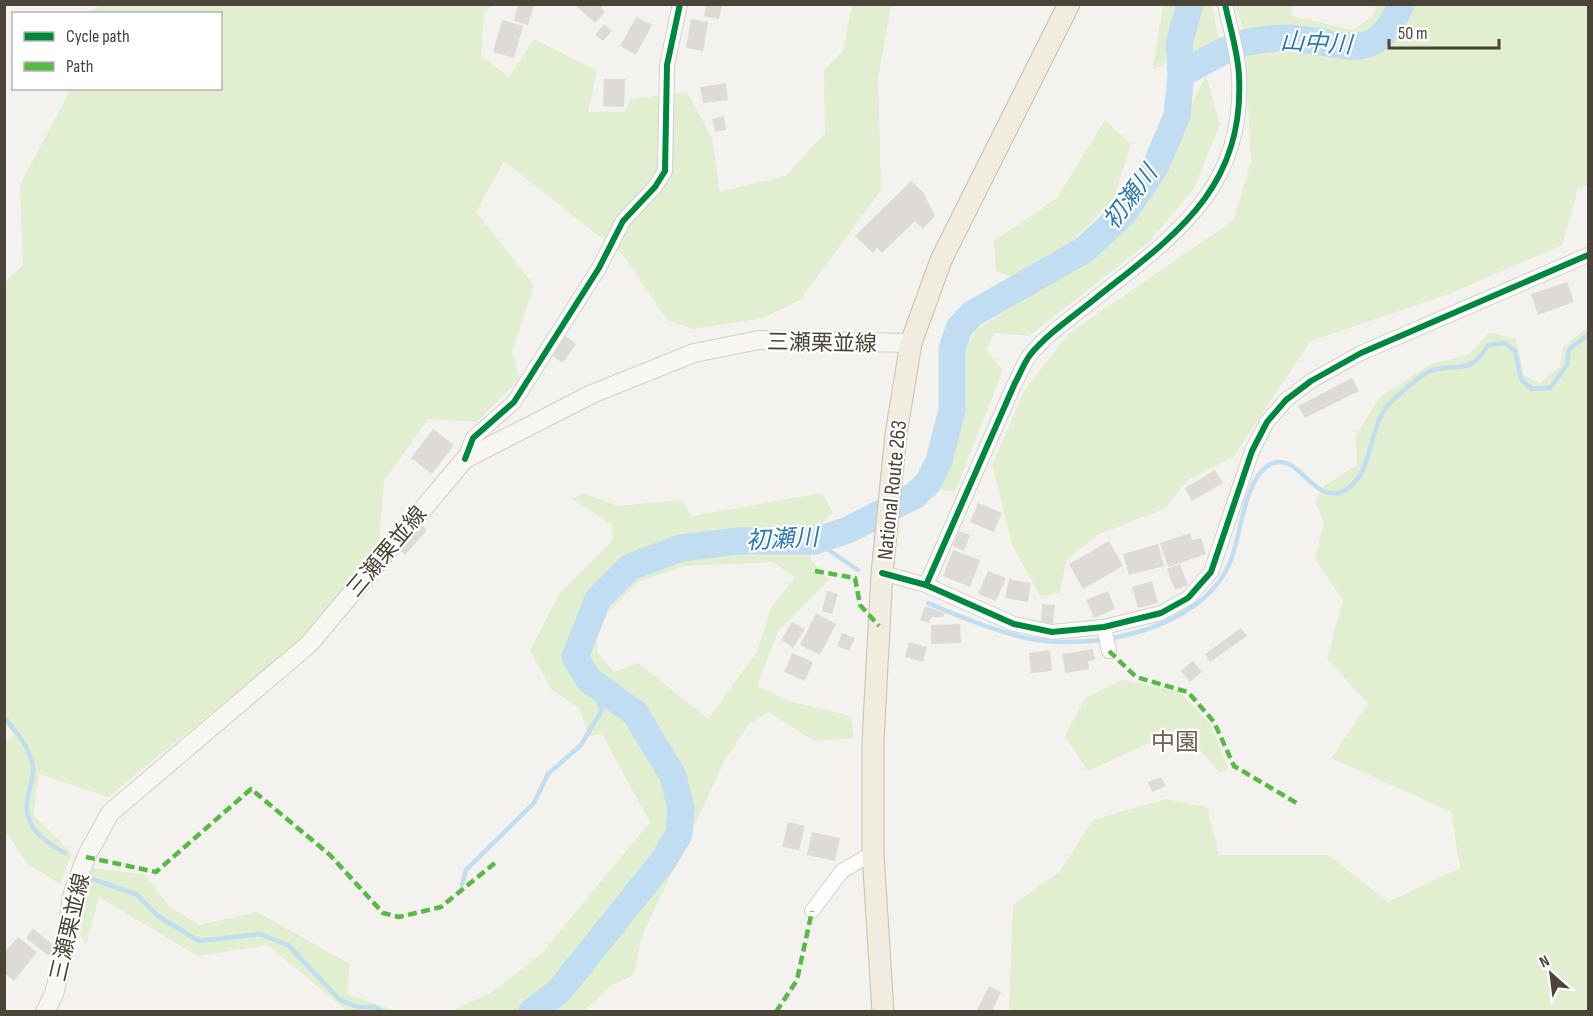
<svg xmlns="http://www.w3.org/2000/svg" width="1593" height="1016" viewBox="0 0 1593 1016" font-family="'Sofia Sans Condensed','Noto Sans JP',sans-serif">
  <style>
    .green { fill: #e1eecf; fill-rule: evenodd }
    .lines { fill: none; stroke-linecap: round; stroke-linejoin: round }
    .stream { stroke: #c0ddf1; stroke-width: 4.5 }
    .river { stroke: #c0ddf1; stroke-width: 27 }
    .building { fill: #dedbd6 }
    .minor-casing { stroke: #d2d0cb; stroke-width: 16 }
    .secondary-casing { stroke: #d3cfc5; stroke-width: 20 }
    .trunk-casing { stroke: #ccbfa9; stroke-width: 23 }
    .minor { stroke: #fdfdfc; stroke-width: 14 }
    .secondary { stroke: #f7f6f1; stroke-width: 18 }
    .trunk { stroke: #f0ece0; stroke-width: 21 }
    .quiet { stroke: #58b947; stroke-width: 4.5; stroke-dasharray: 9 4.5; stroke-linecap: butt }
    .cycleway-casing { stroke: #fff; stroke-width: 10 }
    .cycleway { stroke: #00873e; stroke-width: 6 }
    .labels { text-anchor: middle; stroke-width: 4.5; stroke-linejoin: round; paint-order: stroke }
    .street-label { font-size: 22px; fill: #4b4439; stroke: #fff }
    .water-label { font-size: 24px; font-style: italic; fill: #2e7ab2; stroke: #fff }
    .neighbourhood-label { font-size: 24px; fill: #6e6250; stroke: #fff }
  </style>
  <rect width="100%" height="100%" fill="#f4f2ee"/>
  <path class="green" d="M99,5H492L484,13L481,56L509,77L534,39L597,71L588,112H625L631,99L687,92L712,138L720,192L786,176L825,133L824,70L843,51L852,5H891L878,78L881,190L800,300L763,318L693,329L667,320L623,255L504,161L476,212L534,285L512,352L520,378L477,422L428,419L384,481L379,542L304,638L108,797L39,774L33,815L72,853L60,884L27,863L5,830V741L14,735L4,721V283L23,265L20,185L71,89L220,88V14L90,13Z
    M1163,5H1177L1164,65L1153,69Z
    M1194,5H1212L1219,39L1191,60Z
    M1234,5H1291L1292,16L1353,30L1373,16L1376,5H1588V184L1578,189L1562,245L1449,294L1311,341L1234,456L1186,481L1166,508L1097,535L1066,561L1060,593L1040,596L1012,545L992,465L1024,391L1069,333L1233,221L1251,162L1246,64L1241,21Z
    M1206,75L1220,125L1193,190L1149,242L1029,336L995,333L986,350L1003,370L955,491L938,490L961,415V360L976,330L1090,256L1151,191Z
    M1105,120L1131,144L1114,198L1064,251L1013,277L996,271L994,241L1057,198Z
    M1588,327V1011H1009L1013,905L1060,871L1093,820L1166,799L1207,807L1219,855H1328L1388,902L1460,868L1451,812L1331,758L1368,704L1327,659L1343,600L1315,559L1324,522L1315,501L1323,487L1357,465L1356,435L1380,397L1429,365L1469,354L1490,332L1516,339L1524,375L1540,383L1560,367L1563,347Z
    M584,493L618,506L681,500L692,516L822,493L833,513L811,533V560L829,580L778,631L757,686L789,701L851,716L854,738L814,741L769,712L750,723L725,760L642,936L634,975L610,986L584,1011H452L494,991L542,953L650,822L602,734L589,736L579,708L551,689L530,650L560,593L613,540L612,525L572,499ZM773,562L795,577L771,608L757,652L708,719L638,663L614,672L597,652L598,623L638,582L685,566Z
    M1123,680L1179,691L1211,725L1228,768L1220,773L1200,750L1156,740L1088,771L1065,736L1085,698Z
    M91,868L144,874L170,907L199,925L257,912L350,964L347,994L396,1011L346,1010L268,945L198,956L99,897L86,944L78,929Z"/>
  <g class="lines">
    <path class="stream" d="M815,541L858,570
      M928,603C960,617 992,630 1026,638C1092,652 1204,630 1231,560C1241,534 1244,480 1269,465C1300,448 1313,510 1347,489C1375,471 1367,425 1391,402C1399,394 1421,375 1430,371C1456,362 1470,377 1488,345L1505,343L1515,351L1521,379L1532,389L1550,388L1567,365L1569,349L1588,335
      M4,717C17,733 31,748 33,769C34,779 28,791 27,801C24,828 44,841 65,853
      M92,879L136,894L158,916L199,941L260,934L288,945L339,999L357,1007H374L385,1012
      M462,885L466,870L534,803L548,774L581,745L602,710L589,680"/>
    <path class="river" d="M1181,74C1204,63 1224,48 1248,42C1263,39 1284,37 1299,39C1348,44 1378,64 1401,4
      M532,1012L559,991L663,861L679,834L681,809L673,776L635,713L589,680L575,657L598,599L630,567L681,548L738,541H815L848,530L914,496L928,483L939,461L952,410V349L959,328L972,314L1084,250L1122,215L1155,167L1177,116L1181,74L1179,44L1190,4"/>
  </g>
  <path class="building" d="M518,4H534L528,25L514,21Z
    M574,4H604L601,8L605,12L595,23Z
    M706,4L722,6L719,19L704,16Z
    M636,17L652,25L636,55L620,46Z
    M691,19L708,22L703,51L686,48Z
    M502,20L523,26L514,58L493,52Z
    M604,24L612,31L603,41L595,35Z
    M604,79H625L624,107L603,106Z
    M726,83L728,100L703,103L700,87Z
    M724,116L726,130L715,132L712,119Z
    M911,181L923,192L935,216L923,229L915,221L882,253L877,248L873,253L855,236Z
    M1567,282L1574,302L1538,315L1531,294Z
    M564,335L576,344L563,363L551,355Z
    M1352,378L1359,391L1305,418L1298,406Z
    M433,429L454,445L432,474L411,458Z
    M1215,470L1223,483L1192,501L1185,488Z
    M978,503L1002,513L994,532L970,522Z
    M419,523L427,530L405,555L397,548Z
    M959,531L970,535L964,551L953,546Z
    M1190,533L1192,540L1201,538L1206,554L1168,567L1160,543Z
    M1109,541L1123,566L1083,589L1069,564Z
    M1158,544L1164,566L1129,575L1123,554Z
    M953,550L980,560L970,587L943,576Z
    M1180,564L1188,585L1175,590L1167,569Z
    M988,571L1006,578L996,601L978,594Z
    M1009,579L1031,583L1028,602L1005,598Z
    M1152,581L1158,603L1138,608L1132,587Z
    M827,591L838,594L832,614L822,611Z
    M1108,591L1115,609L1094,618L1086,600Z
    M1042,604L1055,605L1053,624L1041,623Z
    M925,606L945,613L943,617H931L929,623L920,620Z
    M816,613L836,624L820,655L800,645Z
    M792,622L805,629L793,648L781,640Z
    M960,624L961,643L931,644V625Z
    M1241,628L1247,636L1210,662L1205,654Z
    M842,633L855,638L849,651L837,646Z
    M909,642L927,647L923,662L905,657Z
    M1093,649L1095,660L1088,661L1089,669L1065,673L1062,654Z
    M1050,650L1052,671L1031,673L1029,653Z
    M792,653L813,662L805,681L784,672Z
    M1193,661L1202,672L1190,682L1181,671Z
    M1161,777L1166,786L1152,792L1148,782Z
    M788,822L805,826L799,850L782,847Z
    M812,832L840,838L835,861L807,855Z
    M33,929L56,947L49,956L26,938Z
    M18,937L37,952L14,981L4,973V953Z
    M989,986L1001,992L993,1009L999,1012H976Z"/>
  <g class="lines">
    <defs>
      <path id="minor" d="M465,459L473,438L514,402L599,268L623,221L655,187L665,171L667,65L680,4
        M882,573L926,585L1014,624L1052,632L1104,627L1161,613L1188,598L1211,572L1252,451L1267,422L1286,400L1311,381L1361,353L1588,255
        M926,585L1015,383C1020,374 1024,363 1030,355C1048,333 1074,316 1096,298C1174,236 1245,189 1239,76C1238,52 1230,28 1225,4
        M1104,627L1109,651
        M812,911L842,871L873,853"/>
      <path id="secondary" d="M45,1012L54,994L64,953L72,896L86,857L110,813L309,644L465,459L592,394L694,353L759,340L911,343"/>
      <path id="trunk" d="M883,1012L873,853V741L882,573L896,434L911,343L941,260L1069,4"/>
    </defs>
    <use href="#minor" class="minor-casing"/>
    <use href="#secondary" class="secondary-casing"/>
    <use href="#trunk" class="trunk-casing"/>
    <use href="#minor" class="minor"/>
    <use href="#secondary" class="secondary"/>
    <use href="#trunk" class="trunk"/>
    <path class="quiet" d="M815,571L855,578L860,605L879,626
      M1109,651L1136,677L1188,692L1214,722L1234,766L1300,805
      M86,857L156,872L251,789L330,855L383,913L399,917L441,907L496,862
      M776,1012L797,980L812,911"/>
    <defs>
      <path id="cycleway" d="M465,459L473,438L514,402L599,268L623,221L655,187L665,171L667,65L680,4
        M882,573L926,585L1014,624L1052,632L1104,627L1161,613L1188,598L1211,572L1252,451L1267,422L1286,400L1311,381L1361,353L1588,255
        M926,585L1015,383C1020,374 1024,363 1030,355C1048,333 1074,316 1096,298C1174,236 1245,189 1239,76C1238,52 1230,28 1225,4"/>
    </defs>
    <use href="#cycleway" class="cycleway-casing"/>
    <use href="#cycleway" class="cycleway"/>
  </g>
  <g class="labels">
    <g class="street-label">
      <text transform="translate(822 342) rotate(1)" y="8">三瀬栗並線</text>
      <text transform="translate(891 490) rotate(-84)" y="8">National Route 263</text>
      <text transform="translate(386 551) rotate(-50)" y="8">三瀬栗並線</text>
      <text transform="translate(69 927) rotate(-77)" y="8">三瀬栗並線</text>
    </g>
    <g class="water-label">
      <text transform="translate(1316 43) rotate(3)" y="8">山中川</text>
      <text transform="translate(1130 197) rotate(-53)" y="8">初瀬川</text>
      <text transform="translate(782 539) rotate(-3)" y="8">初瀬川</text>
    </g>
    <g class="neighbourhood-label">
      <text x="1175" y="750">中園</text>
    </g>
  </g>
  <rect width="1593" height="1016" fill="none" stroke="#4b4439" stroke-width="12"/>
  <rect x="12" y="12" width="210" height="78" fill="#ffffff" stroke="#b7b4b0" stroke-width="1.5"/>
  <rect x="24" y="32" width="30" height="9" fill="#00873e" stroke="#b7b4b0" stroke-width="1.5"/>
  <text x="66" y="42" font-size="18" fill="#4b4439">Cycle path</text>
  <rect x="24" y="62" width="30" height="9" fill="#58b947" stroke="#b7b4b0" stroke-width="1.5"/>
  <text x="66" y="72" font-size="18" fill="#4b4439">Path</text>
  <g transform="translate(1551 974) rotate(332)" stroke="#ffffff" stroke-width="4.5" paint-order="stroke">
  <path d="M0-4.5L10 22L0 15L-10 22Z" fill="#4b4439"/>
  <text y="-9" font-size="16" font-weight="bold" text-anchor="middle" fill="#4b4439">N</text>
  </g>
  <path d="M1389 39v9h110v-9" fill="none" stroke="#4b4439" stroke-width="3"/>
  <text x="1398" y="39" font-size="18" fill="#4b4439" stroke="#ffffff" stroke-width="4.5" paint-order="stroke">50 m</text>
</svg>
